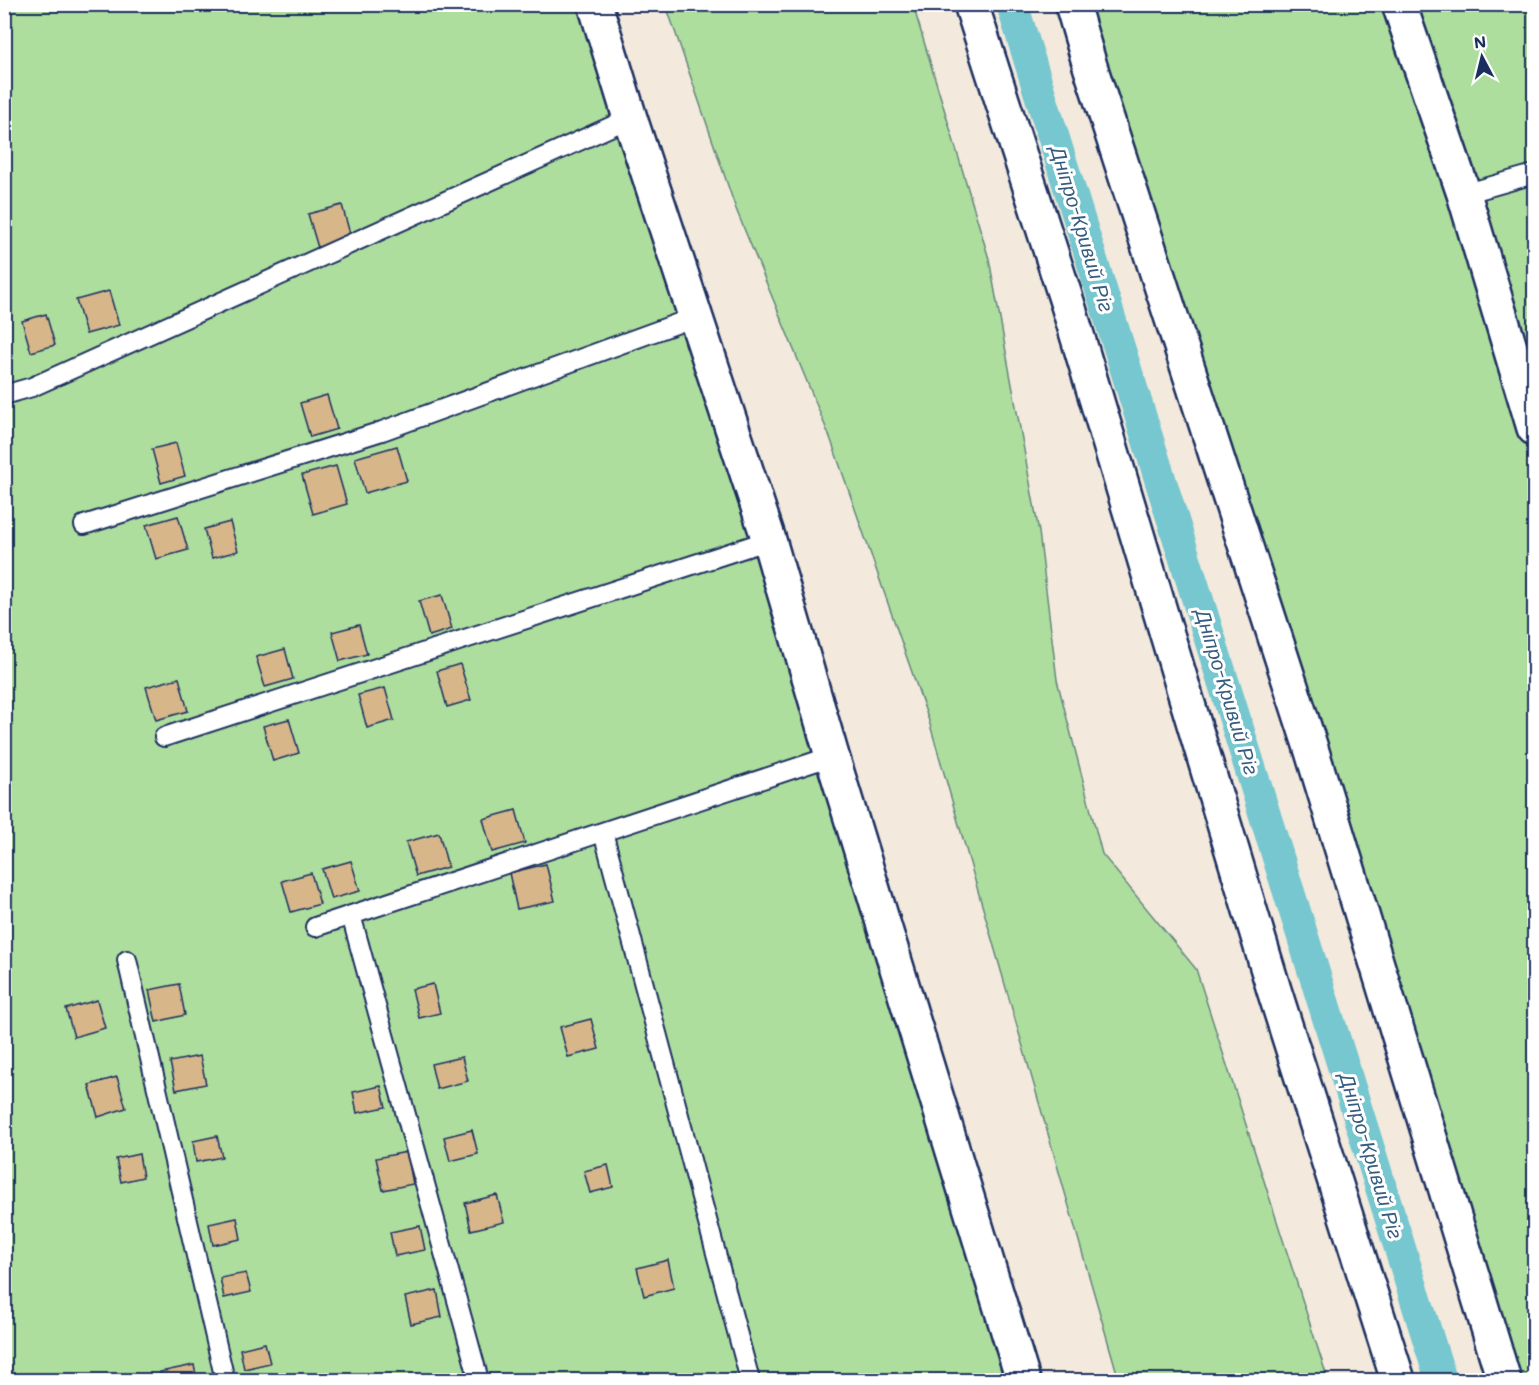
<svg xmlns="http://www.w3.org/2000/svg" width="1539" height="1385" viewBox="0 0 1539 1385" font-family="Mali,sans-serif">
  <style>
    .green { fill: #aede9e; stroke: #64867e; stroke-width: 1.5 }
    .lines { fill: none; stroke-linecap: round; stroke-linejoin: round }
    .canal { stroke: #76c7cf; stroke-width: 32 }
    .building { fill: #d7b68a; stroke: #1b2f5e; stroke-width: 1.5 }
    .lane-casing { stroke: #1b2f5e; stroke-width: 22 }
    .street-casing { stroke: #1b2f5e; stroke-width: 38 }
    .lane { stroke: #fff; stroke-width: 18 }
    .street { stroke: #fff; stroke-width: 33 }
    .labels { text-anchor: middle; stroke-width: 6; stroke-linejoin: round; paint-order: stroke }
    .water-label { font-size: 20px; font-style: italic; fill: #365d80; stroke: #fff }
  </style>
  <rect width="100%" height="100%" fill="#f3e9dc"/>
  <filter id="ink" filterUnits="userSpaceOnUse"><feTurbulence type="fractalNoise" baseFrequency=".0167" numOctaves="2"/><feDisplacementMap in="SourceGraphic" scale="12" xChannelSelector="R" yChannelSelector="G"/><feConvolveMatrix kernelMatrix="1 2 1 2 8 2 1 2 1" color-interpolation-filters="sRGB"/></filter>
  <g filter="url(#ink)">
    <path class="green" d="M5,5H595L1023,1380H5Z
      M666,5H913L989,259L1039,532L1057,680L1102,854L1196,969L1328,1380H1119L929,721L831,440L736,209Z
      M1072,5H1534V1380H1504Z"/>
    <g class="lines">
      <path class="canal" d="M1012,4L1441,1380"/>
    </g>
    <path class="building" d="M342,205L352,241L319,251L308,214Z
      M109,291L119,325L86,334L76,300Z
      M46,314L55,345L31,352L22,321Z
      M327,395L337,429L310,437L300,403Z
      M176,443L185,476L161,483L152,449Z
      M397,446L407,481L365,493L355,458Z
      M336,466L347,504L313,514L302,475Z
      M178,516L188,550L156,559L146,525Z
      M230,522L238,551L212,558L204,529Z
      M442,595L452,629L429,636L419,601Z
      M359,625L367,654L340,661L332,632Z
      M285,649L293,679L265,687L256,657Z
      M460,664L471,700L447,707L437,671Z
      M179,678L188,711L156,720L146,687Z
      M385,688L394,720L367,728L358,695Z
      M289,719L299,753L273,761L263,726Z
      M516,810L525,843L492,852L483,819Z
      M439,833L448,867L416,876L406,842Z
      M351,861L360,891L331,899L322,869Z
      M546,864L555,901L517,909L509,873Z
      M311,873L320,904L291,912L282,881Z
      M179,984L185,1015L156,1022L149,990Z
      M433,984L440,1013L419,1018L412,989Z
      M97,1000L105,1028L74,1037L66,1009Z
      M591,1019L599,1049L568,1057L560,1027Z
      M200,1056L206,1084L176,1090L170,1062Z
      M462,1057L468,1081L437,1089L431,1064Z
      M117,1077L126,1108L98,1117L89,1085Z
      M381,1086L386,1107L357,1113L353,1092Z
      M472,1130L478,1154L450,1161L444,1137Z
      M217,1136L222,1157L196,1162L193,1141Z
      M407,1152L413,1184L383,1190L376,1158Z
      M139,1154L143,1177L121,1182L116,1159Z
      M608,1165L613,1187L590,1193L584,1171Z
      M497,1195L504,1222L471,1230L465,1203Z
      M237,1218L241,1239L213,1245L209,1224Z
      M420,1226L425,1250L395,1256L390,1232Z
      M668,1260L674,1288L644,1296L637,1268Z
      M246,1273L251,1292L224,1298L220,1278Z
      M437,1290L442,1317L411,1324L405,1297Z
      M265,1343L270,1363L244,1369L240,1349Z
      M194,1365L197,1380H162L160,1372Z"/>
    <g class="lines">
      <defs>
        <path id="lane" d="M1464,194L1534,174
          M4,395L32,387L630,118
          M84,525L382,431L695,317
          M164,737L769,540
          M603,832L750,1380
          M351,915L479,1380
          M315,927L832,756
          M127,960L225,1380"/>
        <path id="street" d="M595,4L630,118L769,540L832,756L1023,1380
          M971,4L1068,305L1274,990L1398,1380
          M1072,4L1090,66L1310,745L1504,1380
          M1399,4L1464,194L1534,428"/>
      </defs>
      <use href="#lane" class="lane-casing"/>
      <use href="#street" class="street-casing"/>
      <use href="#lane" class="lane"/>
      <use href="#street" class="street"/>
    </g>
  </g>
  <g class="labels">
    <g class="water-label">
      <text transform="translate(1082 229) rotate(73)" y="7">Дніпро-Кривий Ріг</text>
      <text transform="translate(1227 692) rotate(73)" y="7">Дніпро-Кривий Ріг</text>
      <text transform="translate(1371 1156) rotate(73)" y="7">Дніпро-Кривий Ріг</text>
    </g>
  </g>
  <rect width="1539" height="1385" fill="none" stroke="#fff" stroke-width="24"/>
  <rect x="12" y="12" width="1515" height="1361" fill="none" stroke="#1b2f5e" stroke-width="2" filter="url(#ink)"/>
  <g transform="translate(1482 57) rotate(353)" stroke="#ffffff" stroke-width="4.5" paint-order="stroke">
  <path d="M0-4.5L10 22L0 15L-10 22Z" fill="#1b2f5e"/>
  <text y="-9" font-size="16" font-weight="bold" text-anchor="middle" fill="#1b2f5e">N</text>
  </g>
</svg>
